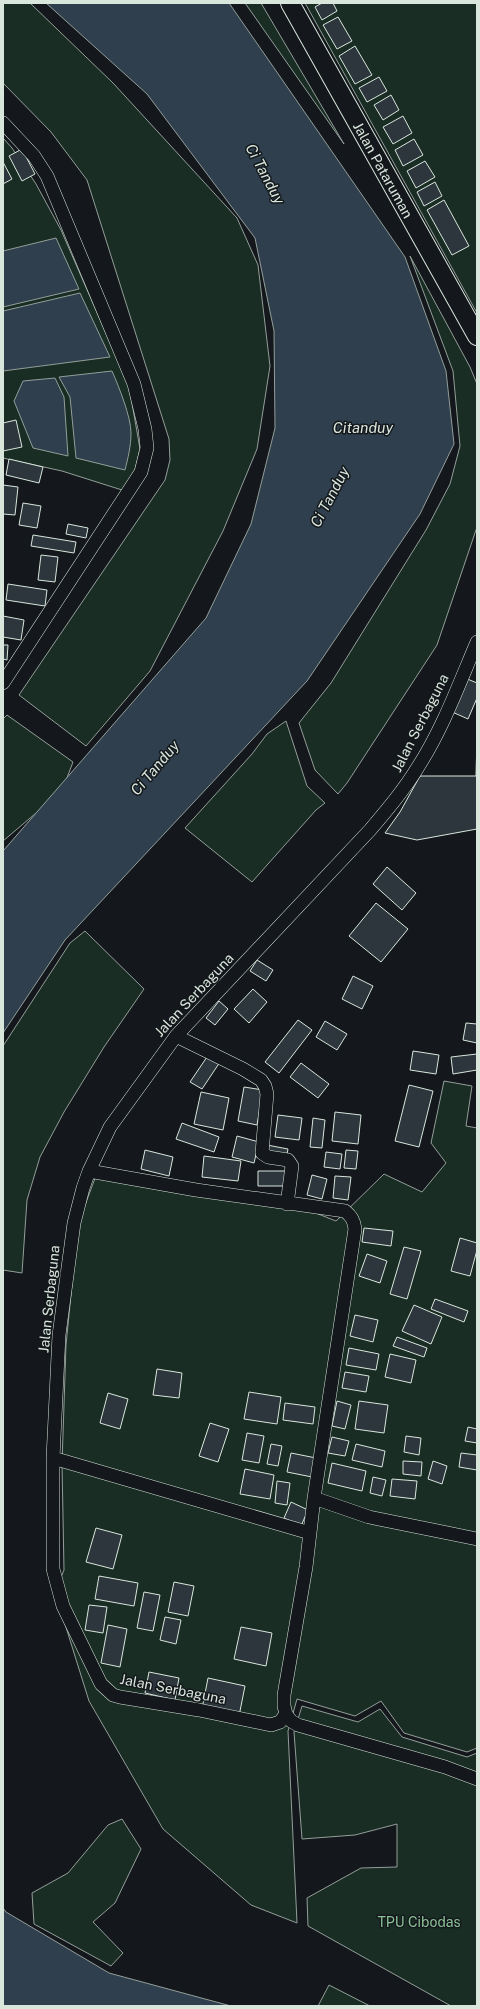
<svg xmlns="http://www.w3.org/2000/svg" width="480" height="2009" viewBox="0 0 480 2009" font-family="'Public Sans',sans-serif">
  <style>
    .green { fill: #1a2d24; stroke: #939e99 }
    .water { fill: #2f3f4d; stroke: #939e99 }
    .building { fill: #2c363c; stroke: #d8e6dc }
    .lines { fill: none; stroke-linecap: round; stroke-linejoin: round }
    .street-casing { stroke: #d8e6dc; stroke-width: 14 }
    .secondary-casing { stroke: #d8e6dc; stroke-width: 20 }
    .street { stroke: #14181c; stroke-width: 13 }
    .secondary { stroke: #14181c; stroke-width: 18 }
    .labels { text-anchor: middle; stroke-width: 3; stroke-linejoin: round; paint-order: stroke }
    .street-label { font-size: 14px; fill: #d8e6dc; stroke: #14181c }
    .park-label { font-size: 14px; fill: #8ac095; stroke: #14181c }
    .water-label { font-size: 15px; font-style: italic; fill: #d8e6dc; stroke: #14181c }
  </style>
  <rect width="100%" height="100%" fill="#14181c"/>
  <path class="green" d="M3,3H30L113,83L237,218L258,265L270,366L257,449L223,531L150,671L86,746L19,695L165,480L170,460L169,439L87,180L51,132L3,83Z
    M245,3H261L344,144Z
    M305,3H477V313Z
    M3,138L12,148L36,184L61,230L129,386L140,449L135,470L122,490L62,471L3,458Z
    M410,256L470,367L477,384V527L437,645L347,783L338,794L315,770L299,723L331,683L426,530L450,484L460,446L453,371Z
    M7,715L73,762L62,791L3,841V719Z
    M286,721L307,786L325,803L316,810L252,882L185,828L252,754L267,734Z
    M85,931L144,989L104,1047L64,1112L40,1157L27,1200L22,1273L3,1270V1046L70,943Z
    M444,1081L472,1086L466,1126L477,1128V1748L467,1752L404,1733L381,1701L355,1716L297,1699L288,1731L297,1923L251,1905L163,1829L89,1701L55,1592L64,1570L62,1464L66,1345L78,1224L97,1173L303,1208L336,1221L384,1174L422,1192L446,1163L431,1143Z
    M302,1706L358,1722L380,1709L402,1737L467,1757L477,1753V2006H451L308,1926L307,1898L361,1868L397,1867V1824L355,1835L302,1839L294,1732Z
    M122,1819L141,1849L115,1903L93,1922L123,1953L111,1966L34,1924L32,1893L68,1873L108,1825Z
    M329,1985L370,2006H318Z"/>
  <path class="water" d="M46,3H229L405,257L446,371L454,444L420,514L307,681L65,940L3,1033V851L206,618L251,524L275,428L274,331L255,238L147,94Z
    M56,238L79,289L3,307V251Z
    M80,293L110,357L3,371V311Z
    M112,371C119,387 131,417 131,433C131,446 128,458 125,470L76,458L70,397L59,377Z
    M55,378L64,397L68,456L33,448L14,401L23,381Z
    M3,1908L6,1912L109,1973L231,2006H3Z"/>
  <path class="building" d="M322,3H333L337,11L322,20L315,7Z
    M338,17L352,41L337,49L323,25Z
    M355,46L372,75L355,84L339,56Z
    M379,77L387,91L367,102L359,88Z
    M391,95L399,110L383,120L374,105Z
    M403,116L412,133L393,144L383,127Z
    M414,139L423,155L403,166L395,150Z
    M22,149L35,174L22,181L9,156Z
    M425,161L435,177L416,188L407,171Z
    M3,162L12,179L3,184Z
    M435,182L442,196L424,206L417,192Z
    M444,200L469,246L452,255L427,210Z
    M16,420L22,447L3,451V423Z
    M9,459L43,467L39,483L6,475Z
    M3,485L18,487L15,515L3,514Z
    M23,503L41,506L37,528L19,525Z
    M68,524L88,528L86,538L66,534Z
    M33,535L76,542L74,553L31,546Z
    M41,555L58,557L55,582L38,580Z
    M8,584L47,590L45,606L6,600Z
    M3,616L24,620L21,640L3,637Z
    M3,645H8L7,660L3,659Z
    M465,678L477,683V698L468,719L450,711Z
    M477,737V829L417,840L385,833L400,812L420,776H476Z
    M387,867L416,893L402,910L373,884Z
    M376,903L408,929L381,962L349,936Z
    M257,960L273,970L266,981L250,971Z
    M353,976L373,986L362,1009L342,999Z
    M253,989L267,1002L249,1023L234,1009Z
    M219,1001L228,1009L215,1025L206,1018Z
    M298,1020L312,1030L279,1073L265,1062Z
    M325,1021L347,1034L337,1050L316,1037Z
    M466,1023L477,1024V1043L463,1040Z
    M413,1051L439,1055L436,1074L410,1070Z
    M209,1054L220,1062L202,1089L190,1082Z
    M477,1054V1070L453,1074L451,1057Z
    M301,1063L329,1084L318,1098L290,1077Z
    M409,1085L433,1091L419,1147L395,1141Z
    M244,1087L263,1090L257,1125L238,1121Z
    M201,1092L229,1098L223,1130L194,1124Z
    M335,1112L361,1115L358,1144L332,1141Z
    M278,1115L302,1118L299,1140L275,1137Z
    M313,1118L325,1120L322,1148L310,1147Z
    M182,1123L219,1137L214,1152L176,1139Z
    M237,1136L259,1142L254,1163L232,1157Z
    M267,1145L288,1149L285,1165L263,1160Z
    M145,1150L173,1157L169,1176L141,1169Z
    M346,1150L358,1151L356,1169L344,1168Z
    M326,1152L342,1154L340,1169L324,1167Z
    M204,1156L241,1161L238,1181L202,1177Z
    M258,1171H287V1186H258Z
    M312,1175L327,1179L322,1199L307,1195Z
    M335,1176L351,1177L348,1200L333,1198Z
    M364,1228L393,1231L391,1246L362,1242Z
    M460,1238L477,1243V1250L470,1276L451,1271Z
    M404,1247L421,1251L407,1299L390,1294Z
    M367,1254L387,1261L380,1283L359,1276Z
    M435,1299L468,1311L464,1322L431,1309Z
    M414,1305L442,1317L431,1344L402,1331Z
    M355,1315L378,1320L373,1342L350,1336Z
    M397,1337L427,1348L424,1357L393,1346Z
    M349,1348L379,1354L376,1370L346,1365Z
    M390,1354L416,1360L411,1383L385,1377Z
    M157,1369L182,1373L179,1398L153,1395Z
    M345,1372L369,1376L366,1392L342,1388Z
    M249,1392L281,1397L277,1424L244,1419Z
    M108,1393L128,1399L120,1429L100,1423Z
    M337,1401L351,1405L345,1429L332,1426Z
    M359,1401L388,1405L384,1433L355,1429Z
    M285,1403L315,1407L313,1424L283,1420Z
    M210,1423L229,1429L218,1462L199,1456Z
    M468,1427L477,1429V1443L465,1441Z
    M247,1433L264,1436L259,1463L242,1460Z
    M406,1436L421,1438L419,1455L404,1452Z
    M332,1437L349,1441L345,1456L328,1453Z
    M271,1444L282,1446L278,1466L267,1464Z
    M356,1444L385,1451L382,1467L352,1460Z
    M291,1453L316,1458L312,1477L287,1472Z
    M461,1453L477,1455V1470L459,1467Z
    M403,1461L422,1462L421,1476L403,1474Z
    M433,1461L447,1466L442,1484L428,1479Z
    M332,1463L366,1471L362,1491L328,1483Z
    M245,1469L274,1475L270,1499L240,1494Z
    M373,1477L386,1480L382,1496L370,1493Z
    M392,1479L417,1481L415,1499L390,1496Z
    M277,1481L290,1483L287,1505L275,1503Z
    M291,1502L308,1510L301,1526L284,1518Z
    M96,1528L122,1535L113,1569L86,1562Z
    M99,1576L138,1583L134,1606L95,1599Z
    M174,1582L194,1586L188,1616L168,1612Z
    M144,1592L160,1595L153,1631L137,1628Z
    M89,1605L107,1607L103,1633L85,1630Z
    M165,1617L181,1620L176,1644L160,1640Z
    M108,1625L127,1629L120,1667L101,1663Z
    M241,1627L272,1633L266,1666L234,1659Z
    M149,1672L179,1678L175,1700L145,1693Z
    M208,1678L245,1686L239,1716L202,1709Z"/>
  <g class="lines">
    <defs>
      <path id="street" d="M3,123L34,156L47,176L134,384L145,429L147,448L141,472L3,683
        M477,642C459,684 443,728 418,767C404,790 387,810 370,830L176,1036L110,1127L89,1171L83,1188L74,1223L59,1335L53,1458V1569L63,1606L101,1684L113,1695L120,1697L199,1710L271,1725L280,1722L286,1714L291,1721L298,1725L445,1767L477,1779
        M176,1036L243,1069L261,1080L265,1086L267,1094L262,1153L268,1157L288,1160L292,1166L287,1204
        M89,1171L196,1190L345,1211C351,1216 354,1220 355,1229L314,1498L306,1567L284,1695V1706L286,1714
        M53,1458L310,1533
        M314,1498L369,1517L477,1539"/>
      <path id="secondary" d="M290,3L477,336"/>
    </defs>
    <use href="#street" class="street-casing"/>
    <use href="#secondary" class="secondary-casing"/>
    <use href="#street" class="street"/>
    <use href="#secondary" class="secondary"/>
  </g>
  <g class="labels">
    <g class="street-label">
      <text transform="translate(383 170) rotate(61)" y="5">Jalan Pataruman</text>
      <text transform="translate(420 723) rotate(-63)" y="5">Jalan Serbaguna</text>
      <text transform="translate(194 995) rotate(-47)" y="5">Jalan Serbaguna</text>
      <text transform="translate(49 1299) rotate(-84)" y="5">Jalan Serbaguna</text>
      <text transform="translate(173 1689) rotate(11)" y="5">Jalan Serbaguna</text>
    </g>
    <g class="park-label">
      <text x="419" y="1927">TPU Cibodas</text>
    </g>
    <g class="water-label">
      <text transform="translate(265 174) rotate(62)" y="5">Ci Tanduy</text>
      <text x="363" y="433">Citanduy</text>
      <text transform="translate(330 497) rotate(-62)" y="5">Ci Tanduy</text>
      <text transform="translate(155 768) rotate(-50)" y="5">Ci Tanduy</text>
    </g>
  </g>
  <rect width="480" height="2009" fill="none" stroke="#d8e6dc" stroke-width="8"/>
</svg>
